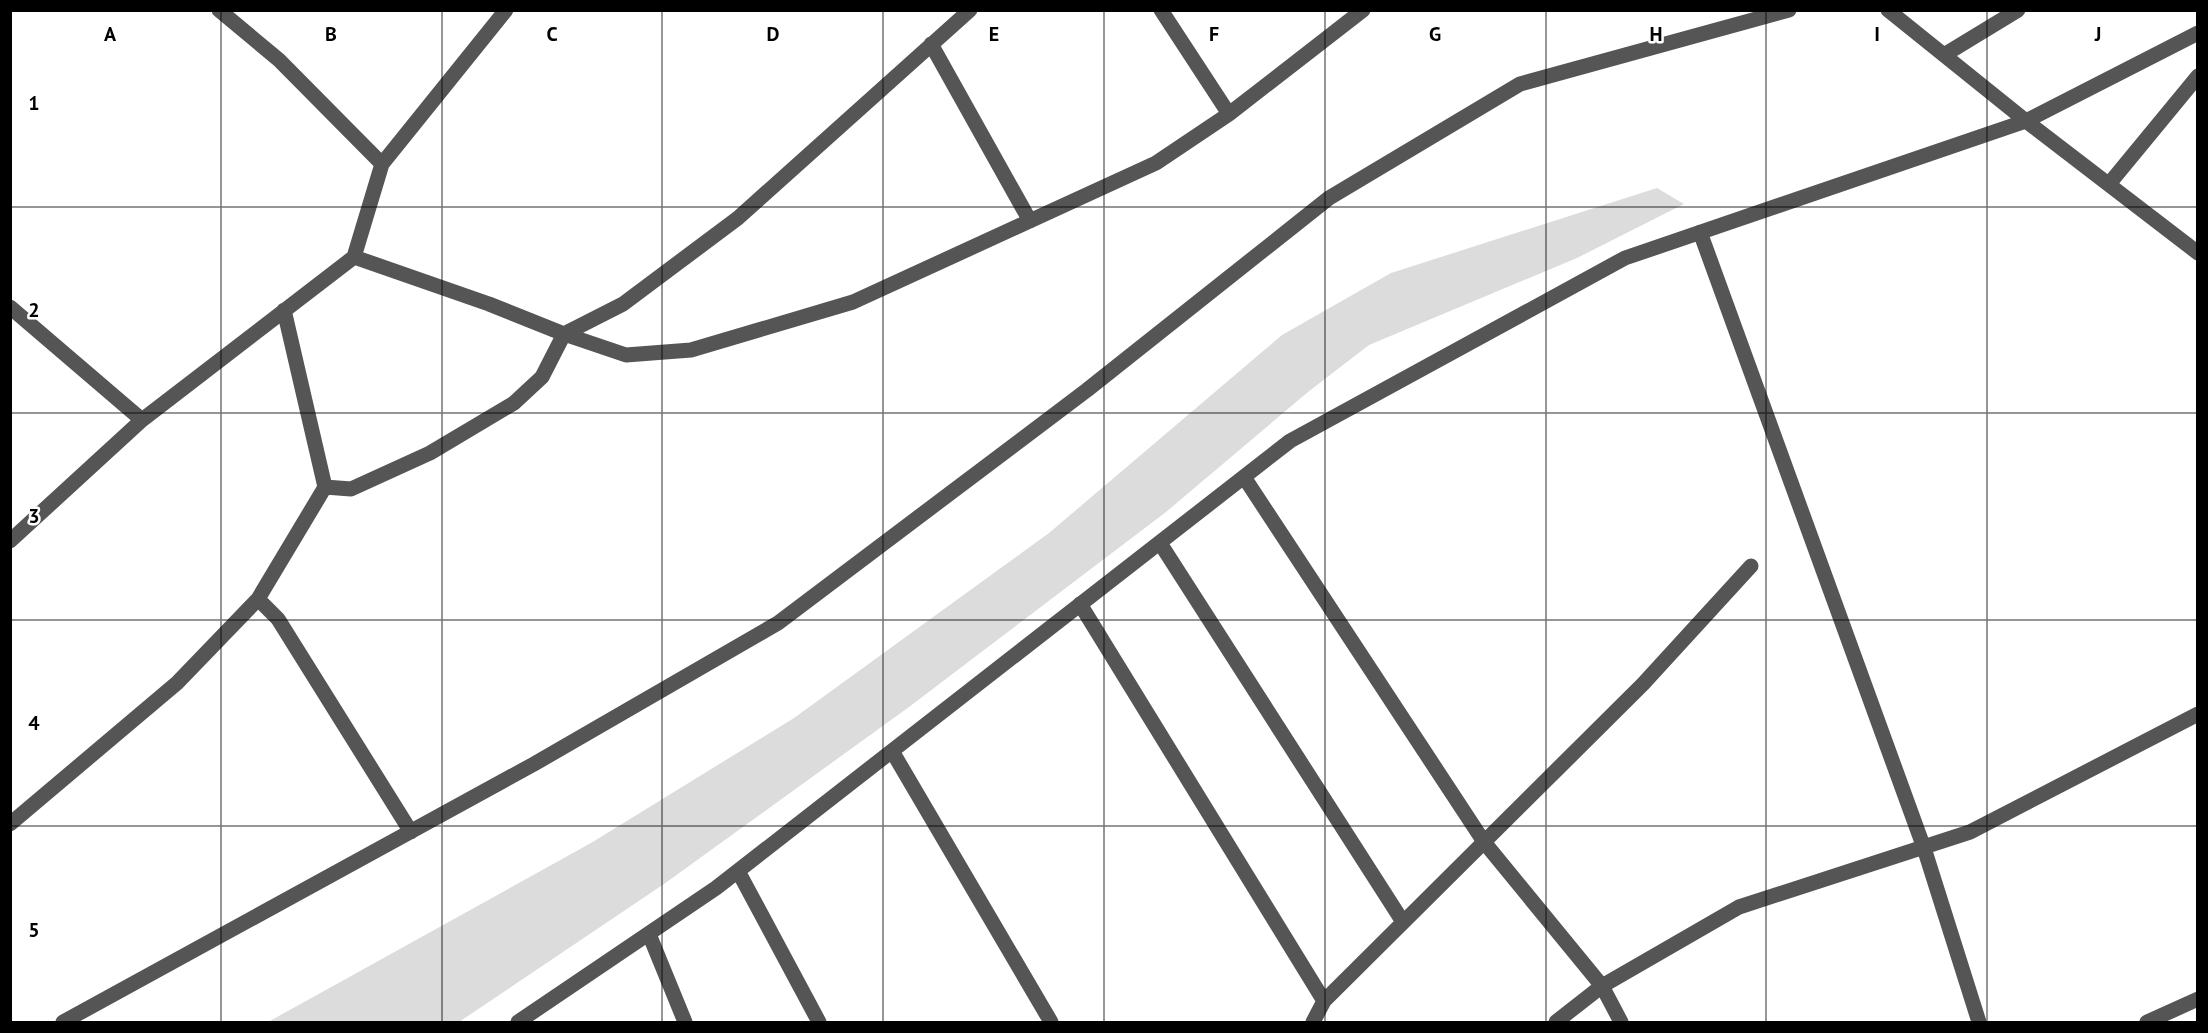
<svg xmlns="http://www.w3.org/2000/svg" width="2208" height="1033" viewBox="0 0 2208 1033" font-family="'PT Sans',sans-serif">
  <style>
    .green { fill: #dcdcdc }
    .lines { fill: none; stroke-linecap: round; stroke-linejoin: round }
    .minor { stroke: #555; stroke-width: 15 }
    .grid { fill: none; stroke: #000; stroke-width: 1.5; stroke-opacity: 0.55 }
    .grid-label { font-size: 20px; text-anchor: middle; font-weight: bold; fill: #000; stroke: #fff; stroke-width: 5; stroke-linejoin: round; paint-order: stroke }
  </style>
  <rect width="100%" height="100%" fill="#fff"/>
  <path class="green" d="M1657,188L1684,204L1577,258L1369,345L1308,392L1166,512L909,707L664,884L459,1022H268L591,843L794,718L1049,533L1282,335L1391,273Z"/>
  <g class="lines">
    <path class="minor" d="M219,10L279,60L382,164
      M1161,10L1229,114
      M1888,10L2026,121L2198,253
      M931,44L1030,221
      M1944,55L2018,10
      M2109,184L2198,76
      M1700,232L1924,848L1979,1022
      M354,257L489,304L564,334L623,304L738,218L970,10
      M10,307L142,420
      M1244,477L1484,842L1602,986L1621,1022
      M325,487L351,489L430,453L514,403L542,377L564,334L626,355L691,350L853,302L1156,163L1229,114L1363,10
      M10,541L142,420L354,257L382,164L506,10
      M1160,543L1403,922
      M258,599L278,619L411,832
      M1080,604L1324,1001
      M892,751L1051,1022
      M10,824L177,683L258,599L325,487L284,310
      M738,871L819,1022
      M649,934L685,1022
      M63,1022L534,764L778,623L1087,390L1329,198L1520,84L1789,10
      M518,1022L716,888L1290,441L1625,258L2026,121L2198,33
      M1313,1022L1324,1001L1643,684L1751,566
      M1556,1022L1602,986L1739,907L1970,832L2198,714
      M2147,1022L2198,999"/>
  </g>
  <path class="grid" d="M221,10V1022M442,10V1022M662,10V1022M883,10V1022M1104,10V1022M1325,10V1022M1546,10V1022M1766,10V1022M1987,10V1022M10,207H2198M10,413H2198M10,620H2198M10,826H2198"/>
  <g class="grid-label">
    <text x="110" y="41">A</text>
    <text x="331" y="41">B</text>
    <text x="552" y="41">C</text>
    <text x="773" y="41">D</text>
    <text x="994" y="41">E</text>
    <text x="1214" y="41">F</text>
    <text x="1435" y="41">G</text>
    <text x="1656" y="41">H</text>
    <text x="1877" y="41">I</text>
    <text x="2098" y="41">J</text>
    <text x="34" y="110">1</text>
    <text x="34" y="317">2</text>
    <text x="34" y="523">3</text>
    <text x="34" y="730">4</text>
    <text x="34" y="937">5</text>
  </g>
  <rect width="2208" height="1033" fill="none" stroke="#000000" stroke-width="24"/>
</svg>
